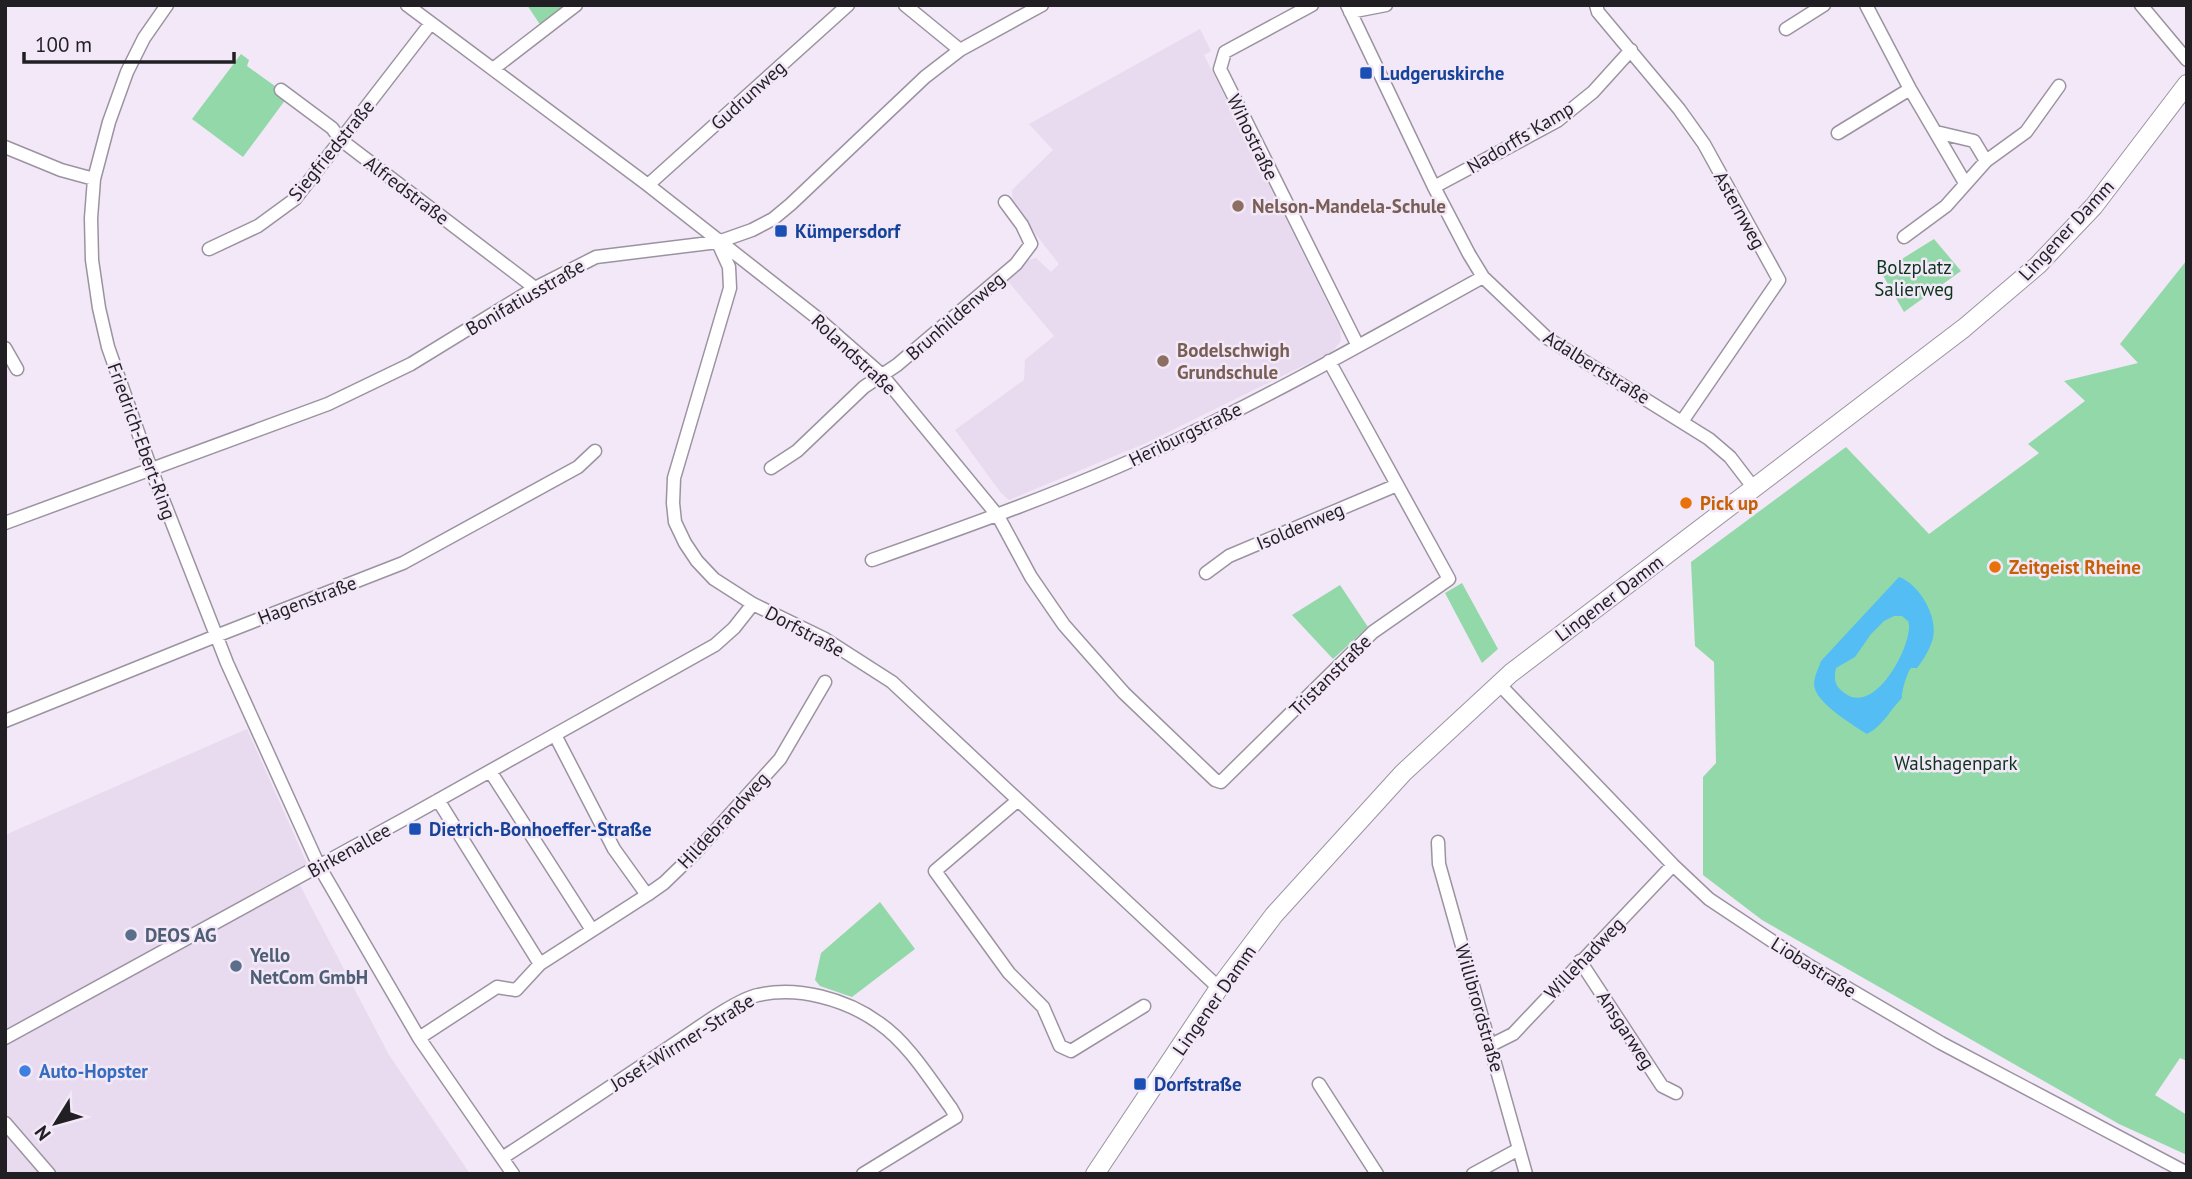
<svg xmlns="http://www.w3.org/2000/svg" width="2192" height="1179" viewBox="0 0 2192 1179" font-family="'PT Sans',sans-serif">
  <style>
    .built { fill: #e8daef }
    .green { fill: #93d8a9 }
    .water { fill: #53bdf4; fill-rule: evenodd }
    .lines { fill: none; stroke-linecap: round; stroke-linejoin: round }
    .street-casing { stroke: #9c93a1; stroke-width: 15 }
    .secondary-casing { stroke: #9c93a1; stroke-width: 20 }
    .street { stroke: #fff; stroke-width: 12 }
    .secondary { stroke: #fff; stroke-width: 18 }
    .transit-dot { fill: #1a4fb4; stroke: #f2e8f7; stroke-width: 2.5 }
    .education-dot { fill: #8d6e63; stroke: #f2e8f7; stroke-width: 2.5 }
    .food-dot { fill: #e8710a; stroke: #f2e8f7; stroke-width: 2.5 }
    .service-dot { fill: #5c6f8a; stroke: #f2e8f7; stroke-width: 2.5 }
    .shop-dot { fill: #3f7fe0; stroke: #f2e8f7; stroke-width: 2.5 }
    .labels { text-anchor: middle; stroke-width: 5; stroke-linejoin: round; paint-order: stroke }
    .transit-label { font-size: 19px; font-weight: bold; fill: #164399; stroke: #f2e8f7; text-anchor: start }
    .street-label { font-size: 19px; fill: #221f24; stroke: #f2e8f7 }
    .education-label { font-size: 19px; font-weight: bold; fill: #785e54; stroke: #f2e8f7; text-anchor: start }
    .park-label { font-size: 19px; fill: #0c341d; stroke: #f2e8f7 }
    .food-label { font-size: 19px; font-weight: bold; fill: #c56008; stroke: #f2e8f7; text-anchor: start }
    .service-label { font-size: 19px; font-weight: bold; fill: #4e5e75; stroke: #f2e8f7; text-anchor: start }
    .shop-label { font-size: 19px; font-weight: bold; fill: #366cbe; stroke: #f2e8f7; text-anchor: start }
  </style>
  <rect width="100%" height="100%" fill="#f2e8f7"/>
  <path class="built" d="M1200,29L1211,51L1204,55L1340,328L1341,341L1333,351L1146,443L1009,500L1001,493L955,430L1024,380L1025,360L1054,336L1007,280L1029,260L1036,258L1051,272L1059,264L1013,205L1012,190L1053,150L1029,124Z
    M247,729L308,866L294,874L389,1055L470,1174H5V835Z"/>
  <path class="green" d="M527,5H567L541,26Z
    M241,54L249,60L247,66L279,89L286,99L243,157L192,119Z
    M1934,239L1961,271L1904,312L1881,272Z
    M2187,260V1061L2180,1058L2155,1095L2187,1115V1155L2119,1124L1762,920L1703,875V777L1716,763L1714,662L1695,646L1691,562L1846,447L1929,534L2039,453L2028,444L2085,401L2064,381L2138,363L2120,344Z
    M1462,583L1498,649L1482,663L1445,593Z
    M1340,585L1368,627L1333,659L1292,615Z
    M880,902L915,949L852,997L820,986L815,980L821,953Z"/>
  <path class="water" d="M1899,577C1919,584 1938,616 1933,638C1930,649 1924,659 1917,668H1911C1907,672 1901,693 1902,698C1889,711 1884,725 1867,734C1853,725 1820,705 1815,689C1812,680 1818,670 1821,661ZM1894,616H1902L1908,621C1916,638 1876,720 1843,692C1834,685 1834,678 1836,668L1855,657L1871,634L1884,621Z"/>
  <g class="lines">
    <defs>
      <path id="street" d="M167,5L144,38L127,72L109,122L94,179L91,218L92,260L99,308L108,347L151,469L227,663L319,866L419,1038L513,1174
        M407,5L648,185L816,317L882,375L998,516L1031,577L1064,625L1124,693L1215,780L1221,782L1373,632L1449,579L1329,361
        M905,5L960,50
        M1312,5L1225,52L1220,69L1358,346
        M1347,5L1434,187L1469,254L1483,277L1547,338L1709,439L1730,457L1753,487
        M1596,5L1598,12L1679,109L1704,144L1779,280L1683,420
        M1866,5L1910,89L1965,183
        M2141,5L2187,60
        M1350,12L1386,5
        M1786,29L1824,5
        M493,69L576,5
        M281,90L332,128L341,140L535,288
        M1936,132L1974,141L1986,161
        M1838,133L1910,89
        M5,147L61,170L94,179
        M648,185L848,5
        M1434,187L1557,121L1593,92L1631,50
        M1904,237L1946,206L1986,161L2026,132L2059,86
        M719,245L729,267L730,288L674,478L673,503L675,522L685,543L697,561L714,579L753,604L825,639L892,682L1219,988
        M209,249L258,226L295,199L431,23
        M5,348L17,369
        M771,468L797,451L864,387L897,365L1016,264L1031,244L1022,225L1005,202
        M5,523L328,404L411,364L535,288L596,257L718,242L752,230L773,219L791,204L925,77L960,50L1042,5
        M872,560C971,525 1069,490 1164,446C1273,395 1378,335 1483,277
        M1206,573L1229,556L1397,485
        M1499,684L1673,865L1709,899L1808,965L1941,1043L2187,1173
        M5,721L216,636L403,563L578,467L595,451
        M555,735L614,849L647,895
        M490,771L592,930
        M438,800L540,964
        M1017,801L935,871L1009,973L1043,1007L1060,1046L1071,1051L1144,1006
        M1438,842L1439,864L1526,1174
        M1580,961L1662,1086L1676,1093
        M5,1038L408,817L715,645L734,628L753,604
        M419,1038L497,987L516,990L540,964L647,895L664,883L695,853L780,759L825,682
        M1491,1045L1513,1034L1673,865
        M1319,1084L1377,1174
        M5,1123L49,1174
        M502,1158C562,1119 621,1080 680,1040C698,1028 738,999 758,995C798,986 846,999 879,1023C908,1043 930,1079 951,1108L956,1117L863,1174
        M1473,1174L1519,1149"/>
      <path id="secondary" d="M1095,1174L1219,988L1274,915L1403,773L1511,673L1964,328L2038,265L2094,206L2187,84"/>
    </defs>
    <use href="#street" class="street-casing"/>
    <use href="#secondary" class="secondary-casing"/>
    <use href="#street" class="street"/>
    <use href="#secondary" class="secondary"/>
  </g>
  <g class="transit-dot">
    <rect x="1359" y="66" width="14" height="14" rx="3.5"/>
    <rect x="774" y="224" width="14" height="14" rx="3.5"/>
    <rect x="408" y="822" width="14" height="14" rx="3.5"/>
    <rect x="1133" y="1077" width="14" height="14" rx="3.5"/>
  </g>
  <g class="education-dot">
    <circle cx="1238" cy="206" r="7"/>
    <circle cx="1163" cy="361" r="7"/>
  </g>
  <g class="food-dot">
    <circle cx="1686" cy="503" r="7"/>
    <circle cx="1995" cy="567" r="7"/>
  </g>
  <g class="service-dot">
    <circle cx="131" cy="935" r="7"/>
    <circle cx="236" cy="966" r="7"/>
  </g>
  <circle class="shop-dot" cx="25" cy="1071" r="7"/>
  <g class="labels">
    <g class="transit-label">
      <text x="1380" y="80">Ludgeruskirche</text>
      <text x="795" y="238">Kümpersdorf</text>
      <text x="429" y="836">Dietrich-Bonhoeffer-Straße</text>
      <text x="1154" y="1091">Dorfstraße</text>
    </g>
    <g class="street-label">
      <text transform="translate(748 95) rotate(-42)" y="7">Gudrunweg</text>
      <text transform="translate(1253 137) rotate(64)" y="7">Wihostraße</text>
      <text transform="translate(1520 137) rotate(-31)" y="7">Nadorffs Kamp</text>
      <text transform="translate(331 150) rotate(-51)" y="7">Siegfriedstraße</text>
      <text transform="translate(407 190) rotate(37)" y="7">Alfredstraße</text>
      <text transform="translate(1740 210) rotate(61)" y="7">Asternweg</text>
      <text transform="translate(2066 230) rotate(-47)" y="7">Lingener Damm</text>
      <text transform="translate(525 297) rotate(-30)" y="7">Bonifatiusstraße</text>
      <text transform="translate(955 316) rotate(-41)" y="7">Brunhildenweg</text>
      <text transform="translate(854 354) rotate(43)" y="7">Rolandstraße</text>
      <text transform="translate(1597 367) rotate(32)" y="7">Adalbertstraße</text>
      <text transform="translate(1185 434) rotate(-26)" y="7">Heriburgstraße</text>
      <text transform="translate(142 441) rotate(70)" y="7">Friedrich-Ebert-Ring</text>
      <text transform="translate(1300 526) rotate(-23)" y="7">Isoldenweg</text>
      <text transform="translate(1609 598) rotate(-37)" y="7">Lingener Damm</text>
      <text transform="translate(307 600) rotate(-21)" y="7">Hagenstraße</text>
      <text transform="translate(805 631) rotate(28)" y="7">Dorfstraße</text>
      <text transform="translate(1330 675) rotate(-45)" y="7">Tristanstraße</text>
      <text transform="translate(723 820) rotate(-47)" y="7">Hildebrandweg</text>
      <text transform="translate(349 850) rotate(-29)" y="7">Birkenallee</text>
      <text transform="translate(1584 958) rotate(-46)" y="7">Willehadweg</text>
      <text transform="translate(1814 967) rotate(32)" y="7">Liobastraße</text>
      <text transform="translate(1214 1000) rotate(-55)" y="7">Lingener Damm</text>
      <text transform="translate(1480 1008) rotate(74)" y="7">Willibrordstraße</text>
      <text transform="translate(1626 1030) rotate(57)" y="7">Ansgarweg</text>
      <text transform="translate(682 1042) rotate(-32)" y="7">Josef-Wirmer-Straße</text>
    </g>
    <g class="education-label">
      <text x="1252" y="213">Nelson-Mandela-Schule</text>
      <text x="1177" y="357">Bodelschwigh<tspan x="1177" dy="22">Grundschule</tspan></text>
    </g>
    <g class="park-label">
      <text x="1914" y="274">Bolzplatz<tspan x="1914" dy="22">Salierweg</tspan></text>
      <text x="1956" y="770">Walshagenpark</text>
    </g>
    <g class="food-label">
      <text x="1700" y="510">Pick up</text>
      <text x="2009" y="574">Zeitgeist Rheine</text>
    </g>
    <g class="service-label">
      <text x="145" y="942">DEOS AG</text>
      <text x="250" y="962">Yello<tspan x="250" dy="22">NetCom GmbH</tspan></text>
    </g>
    <g class="shop-label">
      <text x="39" y="1078">Auto-Hopster</text>
    </g>
  </g>
  <rect width="2192" height="1179" fill="none" stroke="#221f24" stroke-width="14"/>
  <g transform="translate(56 1123) rotate(233)" stroke="#f2e8f7" stroke-width="5" paint-order="stroke">
  <path d="M0-5L12 26L0 18L-12 26Z" fill="#221f24"/>
  <text y="-10" font-size="19" font-weight="bold" text-anchor="middle" fill="#221f24">N</text>
  </g>
  <path d="M24 52v10h210v-10" fill="none" stroke="#221f24" stroke-width="3.5"/>
  <text x="35" y="52" font-size="21" fill="#221f24" stroke="#f2e8f7" stroke-width="5" paint-order="stroke">100 m</text>
</svg>
